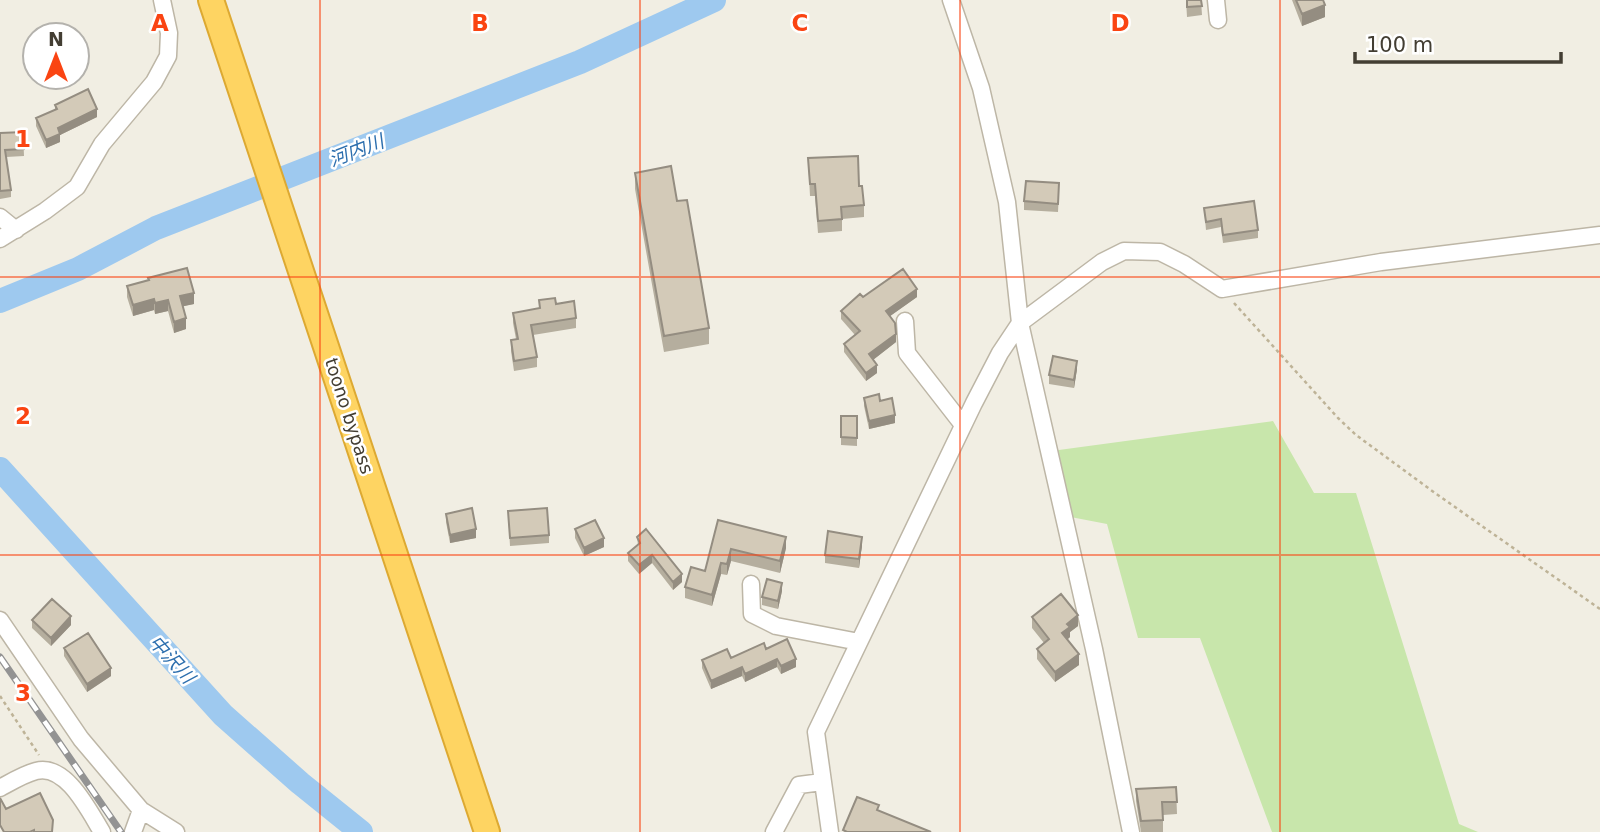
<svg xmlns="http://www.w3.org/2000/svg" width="1600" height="832" viewBox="0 0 1600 832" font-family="'DejaVu Sans','Noto Sans JP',sans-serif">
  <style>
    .green { fill: #c8e6ab }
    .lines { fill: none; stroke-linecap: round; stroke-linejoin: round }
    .stream { stroke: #9ec9ef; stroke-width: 4.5 }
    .river { stroke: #9ec9ef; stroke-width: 24 }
    .minor-casing { stroke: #bdb6a6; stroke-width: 19 }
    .highway-casing { stroke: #dda932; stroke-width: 28 }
    .path { stroke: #beb397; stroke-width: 2.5; stroke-dasharray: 3.5 3.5; stroke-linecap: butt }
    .minor { stroke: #fff; stroke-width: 16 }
    .highway { stroke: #fed462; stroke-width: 24 }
    .rail-casing { stroke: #939393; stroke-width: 7 }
    .rail { stroke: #fff; stroke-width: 4.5; stroke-dasharray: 13; stroke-linecap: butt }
    .wall { fill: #b5ae9e }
    .shaded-wall { fill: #948d81 }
    .building { fill: #d3cab8; stroke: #948d81; stroke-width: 2 }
    .grid { fill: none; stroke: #fa4412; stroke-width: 2; stroke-opacity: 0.55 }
    .labels { text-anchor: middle; stroke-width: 5; stroke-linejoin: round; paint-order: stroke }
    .street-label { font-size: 18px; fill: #433e33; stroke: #fff }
    .water-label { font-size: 19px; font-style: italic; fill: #2d6fae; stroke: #fff }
    .grid-label { font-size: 23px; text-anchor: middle; font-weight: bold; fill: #fa4412; stroke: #fff; stroke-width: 5; stroke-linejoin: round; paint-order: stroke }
  </style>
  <rect width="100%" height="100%" fill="#f1eee3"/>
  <path class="green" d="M1273,421L1314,493H1356L1459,824L1478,832H1272L1200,638H1138L1107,524L1055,514L1044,452Z"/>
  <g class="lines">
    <path class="stream" d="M359,831V832"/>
    <path class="river" d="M0,301L78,269L156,228L580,62L714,0
      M0,469L223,715L300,783L361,832"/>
    <defs>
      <path id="minor" d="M951,0L981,88L1007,202L1020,323L1094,649L1131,832
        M1216,0L1218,20
        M0,217L16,230
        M0,239L45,211L77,187L102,144L154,82L168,56L169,33L162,0
        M905,321L907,353L963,425
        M751,584L752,614L776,626L859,642
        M0,620L81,739L141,810L176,832
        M0,788C11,782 24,774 36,771C66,763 89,811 102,832
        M133,832L141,810
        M774,832L799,785L822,782
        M830,832L816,732L974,403L1000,353L1020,323L1102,262L1124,251L1160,252L1184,264L1222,289L1381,262L1600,235"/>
      <path id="highway" d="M211,0L487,832"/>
    </defs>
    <use href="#minor" class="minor-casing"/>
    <use href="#highway" class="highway-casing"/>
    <path class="path" d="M1234,303L1338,418L1356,435L1435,493L1600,609
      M0,696L39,755"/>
    <use href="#minor" class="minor"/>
    <use href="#highway" class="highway"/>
    <defs>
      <path id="rail" d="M0,657L121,832"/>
    </defs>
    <use href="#rail" class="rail-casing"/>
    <use href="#rail" class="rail"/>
  </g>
  <path class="wall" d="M1186,0H1201L1202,15L1187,17Z
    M1292,0H1323L1325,17L1302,26Z
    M55,105L97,117L60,135V142L46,148L36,126V118L55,110Z
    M23,132L24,156L6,157L11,190V197L0,199V133Z
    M808,158L859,186L864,205V217L842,219V231L818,233L815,196H810Z
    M635,173L677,201L709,328V344L664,352L635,189Z
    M1059,192L1058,212L1024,210V201Z
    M1204,208L1258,230V238L1223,243L1221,227L1206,230Z
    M148,280L194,304L183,306L186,329L174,333L168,311L155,314L154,310L133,316L127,297V286Z
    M863,297H917L890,316L896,342L873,360L877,373L866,381L844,352V344L855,335L841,319V311Z
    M539,300L556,304L576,318V328L533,335L537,357V367L514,371L511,351V340L516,339L513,323V313L539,308Z
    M1077,369L1074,388L1049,384V375Z
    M864,398L880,401L895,423L869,429L864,406Z
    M841,416H857V446L841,445Z
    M508,511L549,535V543L510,546Z
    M446,514L476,538L450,543L446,522Z
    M718,520L786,548L780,573L731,561L727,575L721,574L712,606L685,598V587L705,571Z
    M575,529L604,547L584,556L575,538Z
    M637,537L682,582L673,590L652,563L639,574L628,561V553L638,545Z
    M862,545L859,568L825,563V555Z
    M782,591L778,609L762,605V597Z
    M1032,617L1078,626L1070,632V637L1067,640L1079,665L1055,682L1037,659V649L1044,643L1032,628Z
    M32,620L71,625L51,646L32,628Z
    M64,648L111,676L87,692L64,656Z
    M766,649L796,667L781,674L777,667L745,682L742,676L711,689L702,668V660L731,658Z
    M1176,787L1177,814L1163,815V832H1141L1136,801V789Z"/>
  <path class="shaded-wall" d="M1325,5V17L1302,26V14Z
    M97,109V117L60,135V142L46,148V140L58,128Z
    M917,289V297L886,319V311Z
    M194,293V304L180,307V296Z
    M154,299V310L133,316V305Z
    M168,300V311L155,314V303Z
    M186,318V329L174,333V322Z
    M896,334V342L869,363V354Z
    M1077,361V369L1074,388V380Z
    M877,365V373L866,381V373Z
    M895,415V423L869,429V421Z
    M476,529V538L450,543V535Z
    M786,537V548L780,573V561Z
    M862,537V545L859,568V559Z
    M604,538V547L584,556V548Z
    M731,549V561L727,575V564Z
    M652,555V563L639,574V565Z
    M721,563V574L712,606V595Z
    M682,574V582L673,590V582Z
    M782,583V591L778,609V601Z
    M1078,615V626L1070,632V637L1062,644V633L1067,624Z
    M71,616V625L51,646V638Z
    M1079,654V665L1055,682V672Z
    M777,659V667L745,682V674Z
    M796,659V667L781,674V666Z
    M742,667V676L711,689V681Z
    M111,668V676L87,692V684Z"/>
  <path class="building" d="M1187,0H1201L1202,6L1187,7Z
    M1296,0H1323L1325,5L1302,14Z
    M88,89L97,109L58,128L60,134L46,140L36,118L57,109L55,105Z
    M23,132L24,149L5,150L11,190L0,191V133Z
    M858,156L859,186H862L864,205L841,207L842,219L818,221L815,184H810L808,158Z
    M671,166L677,201L687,200L709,328L664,336L635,173Z
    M1026,181L1059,183L1058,204L1024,201Z
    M1254,201L1258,230L1223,235L1221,219L1206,222L1204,208Z
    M187,268L194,293L180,296L186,318L174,322L168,300L155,303L154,299L133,305L127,286L149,280L148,278Z
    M903,269L917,289L886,311L895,323L896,334L869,354L877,365L866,373L844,344L860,331L841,311L860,294L863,297Z
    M555,298L556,304L574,301L576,318L531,325L537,357L514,361L511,340L518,339L513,313L540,308L539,300Z
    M1053,356L1077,361L1074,380L1049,375Z
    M879,394L880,401L892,398L895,415L869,421L864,398Z
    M841,416H857V438L841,437Z
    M472,508L476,529L450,535L446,514Z
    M547,508L549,535L510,538L508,511Z
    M595,520L604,538L584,548L575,529Z
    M718,520L786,537L780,561L731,549L727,564L721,563L712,595L685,587L691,567L705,571Z
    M646,529L682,574L673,582L652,555L639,565L628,553L640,543L637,537Z
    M828,531L862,537L859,559L825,555Z
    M767,579L782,583L778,601L762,597Z
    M1061,594L1078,615L1067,624L1070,627L1062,633L1079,654L1055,672L1037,649L1049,639L1032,617Z
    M52,599L71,616L51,638L32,620Z
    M88,633L111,668L87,684L64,648Z
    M787,639L796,659L781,666L777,659L745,674L742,667L711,681L702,660L727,649L731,658L764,643L766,649Z
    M1176,787L1177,802H1162L1163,820L1141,821L1136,789Z
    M40,793L53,820L52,832H34V830L30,832H4L0,825V798L6,809Z
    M857,797L879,805L877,810L931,832H847L843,830Z"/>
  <path class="grid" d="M320,0V832M640,0V832M960,0V832M1280,0V832M0,277H1600M0,555H1600"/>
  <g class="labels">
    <g class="street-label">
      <text transform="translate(349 416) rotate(72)" y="6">toono bypass</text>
    </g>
    <g class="water-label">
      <text transform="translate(356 150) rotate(-21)" y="7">河内川</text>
      <text transform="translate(172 659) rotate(48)" y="7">中沢川</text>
    </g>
  </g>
  <g class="grid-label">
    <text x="160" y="31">A</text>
    <text x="480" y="31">B</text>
    <text x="800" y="31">C</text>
    <text x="1120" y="31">D</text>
    <text x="23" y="147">1</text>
    <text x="23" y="424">2</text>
    <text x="23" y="701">3</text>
  </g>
  <g transform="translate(56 56)"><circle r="33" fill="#ffffff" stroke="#b4b2ad" stroke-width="2"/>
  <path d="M0-5L12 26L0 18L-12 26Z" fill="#fa4412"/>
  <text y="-10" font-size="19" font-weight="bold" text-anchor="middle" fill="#433e33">N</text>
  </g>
  <path d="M1355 52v10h206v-10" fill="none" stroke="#433e33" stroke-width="3.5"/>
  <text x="1366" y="52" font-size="21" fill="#433e33" stroke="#ffffff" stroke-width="5" paint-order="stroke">100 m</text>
</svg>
